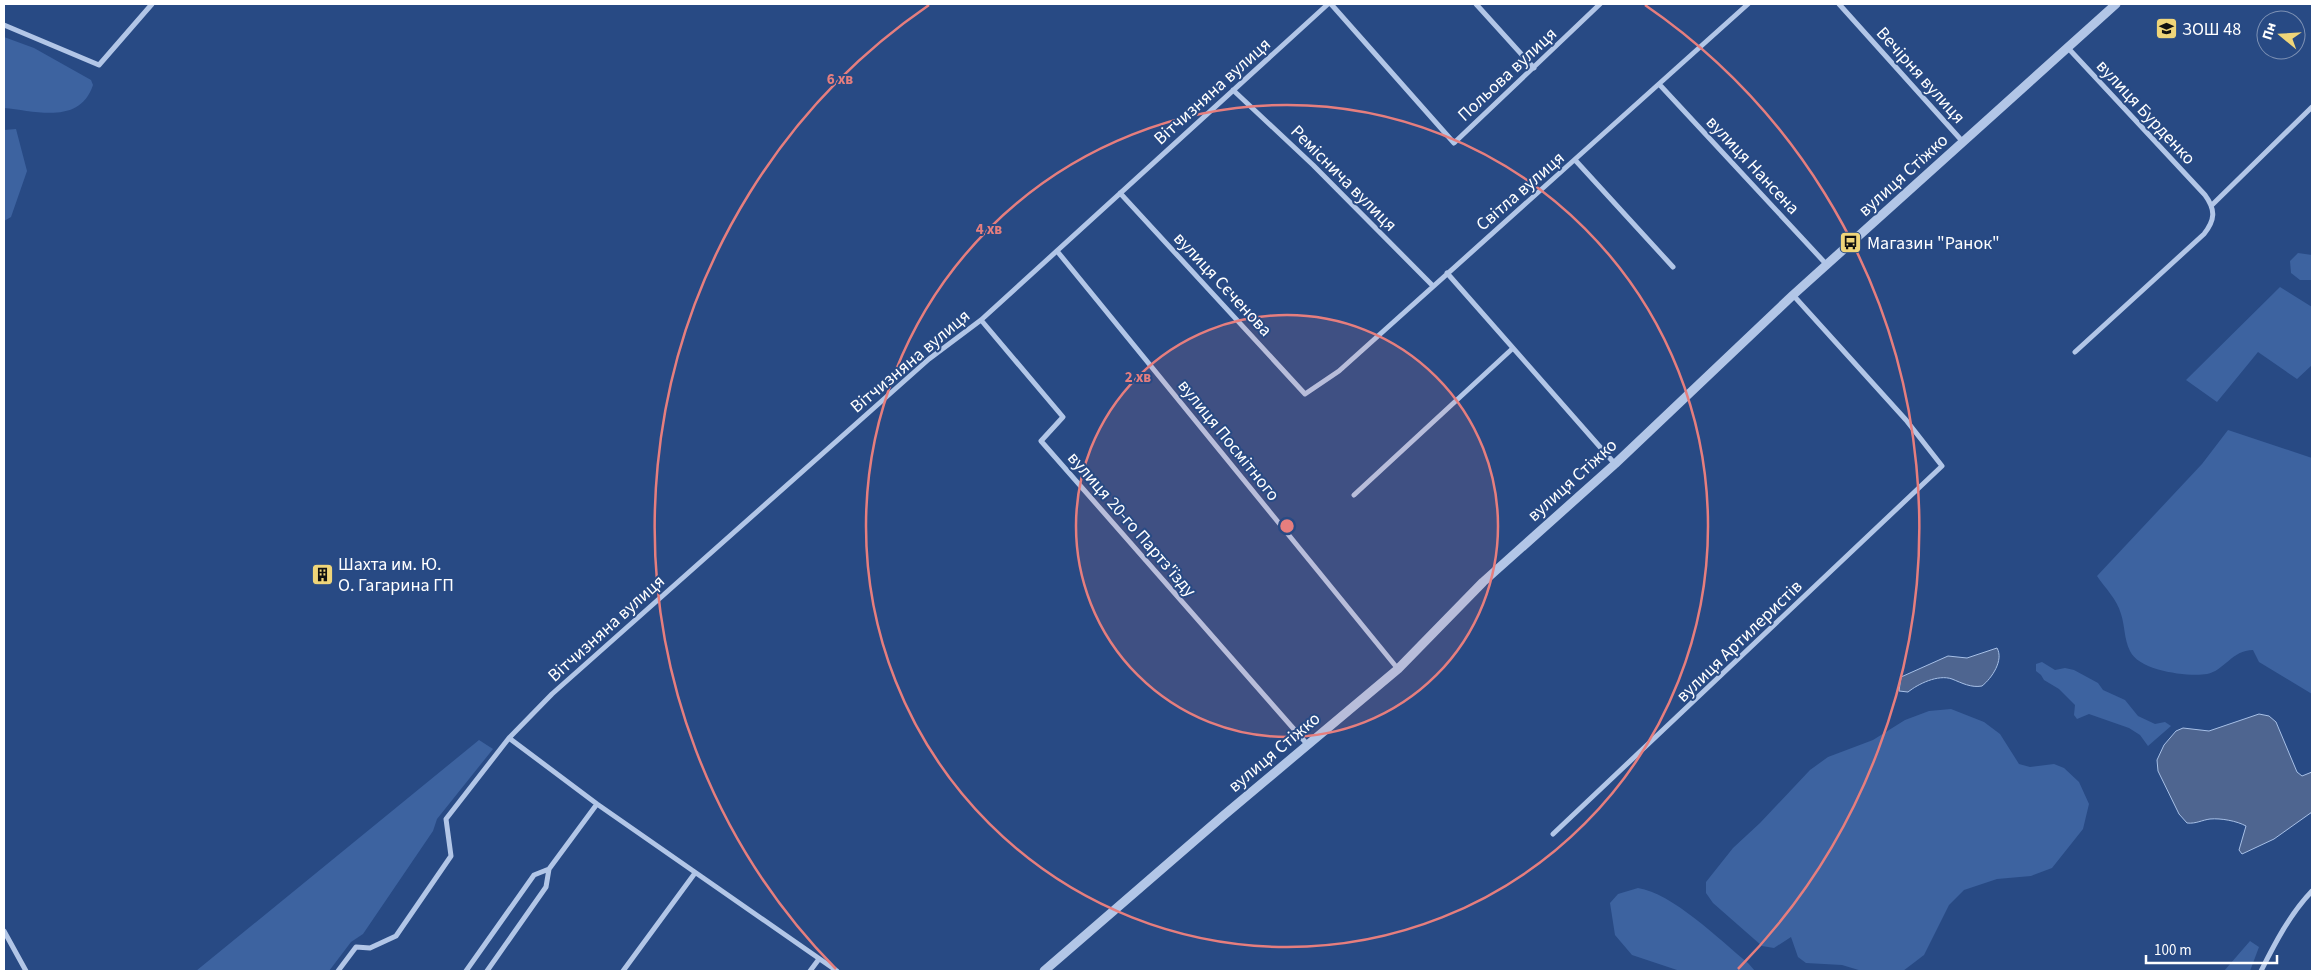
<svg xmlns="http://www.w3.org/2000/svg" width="2316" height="975" viewBox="0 0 2316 975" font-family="'Source Sans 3',sans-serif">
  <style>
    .green { fill: #3d63a0 }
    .water { fill: #4e6590; stroke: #a7c0e7 }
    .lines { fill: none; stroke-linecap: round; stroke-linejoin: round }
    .minor { stroke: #b2c6e7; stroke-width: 5 }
    .tertiary { stroke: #b2c6e7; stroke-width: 9 }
    .ring { fill: none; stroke: #e67e7e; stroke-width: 2.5 }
    .labels { text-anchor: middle; stroke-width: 4; stroke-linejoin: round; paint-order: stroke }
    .poi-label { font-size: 18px; fill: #fff; stroke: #284a84; text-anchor: start }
    .street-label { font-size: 18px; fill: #fff; stroke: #284a84 }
    .centre { fill: #e67e7e; stroke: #284a84; stroke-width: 2.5 }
    .ring-label { font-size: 15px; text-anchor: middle; font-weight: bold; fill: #e67e7e; stroke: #284a84; stroke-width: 4; stroke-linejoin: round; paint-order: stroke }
  </style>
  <rect width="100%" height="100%" fill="#284a84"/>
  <path class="green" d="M4,37L34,48L91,80L93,85C80,125 36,111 4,108Z
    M16,129L27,171L11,217L4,221V130Z
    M2298,253L2312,255V280H2300L2291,273L2290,261Z
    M2280,287L2312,307V365L2297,379L2258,352L2217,402L2186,380Z
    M2228,430L2312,458V694L2259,662L2253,650C2232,650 2224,671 2207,674C2188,677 2139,671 2130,651C2124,639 2125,626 2121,614C2117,599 2105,588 2097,576L2202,464Z
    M2042,662L2055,670L2065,668L2074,670L2098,683L2103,690L2125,700L2138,716L2155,724L2165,722L2171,726L2148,746L2140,735L2129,728L2089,714L2077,719L2074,715L2075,705L2059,689L2044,680L2041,675L2036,671V664Z
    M1951,709L1984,722L2000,734L2019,764L2030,767L2054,764L2064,768L2079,782L2089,804L2083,829L2052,868L2031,876L1997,879L1964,890L1949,905L1924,955L1903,971H1862L1842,965L1806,963L1798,957L1791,937L1774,948L1762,946L1713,903L1706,893V882L1733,848L1760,823L1810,770L1828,757L1873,740L1905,720L1929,711Z
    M479,740L493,749L437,819L433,831L363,934L351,942L329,971H196Z
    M1638,888C1672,893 1720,940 1748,963L1755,971H1680L1632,955L1615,935L1610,903L1618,894Z
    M2250,941L2259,947L2250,971H2224Z"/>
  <path class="water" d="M1997,648C2004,660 1992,678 1982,686C1971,688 1962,683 1952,679C1938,674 1918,684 1908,692L1899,691L1901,677L1948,656L1967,658Z
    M2259,714L2269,716L2276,722L2297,772L2302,776L2312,772V812L2274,839L2242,854L2239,850L2246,826C2237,821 2221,818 2210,819C2202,820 2196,824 2187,823L2179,814L2158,771L2157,760L2164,745L2176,731L2183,728L2209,731Z"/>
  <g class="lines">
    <path class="minor" d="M1331,4L1454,143L1600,4
      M1476,4L1534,68
      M1839,4L1963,142
      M4,25L99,65L152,4
      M2068,48L2205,195C2216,210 2215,220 2204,234L2075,352
      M1659,84L1827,265
      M1233,90L1313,165L1433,286
      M1576,161L1673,267
      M1120,193L1305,394L1339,371L1748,4
      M2212,205L2312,107
      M1057,251L1398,669
      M1447,273L1615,464
      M981,320L1063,417L1041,441L1307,744
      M1354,495L1512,349
      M509,738L597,804L837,971
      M1553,834L1942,466L1906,420L1793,295
      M4,931L26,971
      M338,971L356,947L370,948L396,936L451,856L446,819L509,738L552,694L929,359L981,320L1328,4
      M466,971L534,875L549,869
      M487,971L546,887L549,869L597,804
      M623,971L695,873
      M810,971L819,959
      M2261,971C2275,943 2290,914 2312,891"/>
    <path class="tertiary" d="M1044,971L1223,816L1398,669L1483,582L1615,464L1793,295L2116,4"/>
  </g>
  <circle cx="1287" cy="526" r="211" fill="#e67e7e" fill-opacity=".12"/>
  <g class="ring">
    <circle cx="1287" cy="526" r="211"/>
    <circle cx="1287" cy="526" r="421"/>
    <path d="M836 969A632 632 0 0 1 929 5M1645 5A632 632 0 0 1 1738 969"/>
  </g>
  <defs>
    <symbol id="school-square" viewBox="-11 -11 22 22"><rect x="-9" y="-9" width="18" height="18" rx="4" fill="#efd579" stroke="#284a84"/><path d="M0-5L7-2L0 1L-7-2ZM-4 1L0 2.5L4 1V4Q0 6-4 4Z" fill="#111"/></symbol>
    <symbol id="bus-square" viewBox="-11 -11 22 22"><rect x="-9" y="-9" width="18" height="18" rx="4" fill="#efd579" stroke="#284a84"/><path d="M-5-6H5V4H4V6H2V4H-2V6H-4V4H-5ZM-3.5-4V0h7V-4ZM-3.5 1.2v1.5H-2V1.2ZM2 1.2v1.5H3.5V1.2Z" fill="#111"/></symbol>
    <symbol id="building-square" viewBox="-11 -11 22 22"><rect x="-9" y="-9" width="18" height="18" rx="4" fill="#efd579" stroke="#284a84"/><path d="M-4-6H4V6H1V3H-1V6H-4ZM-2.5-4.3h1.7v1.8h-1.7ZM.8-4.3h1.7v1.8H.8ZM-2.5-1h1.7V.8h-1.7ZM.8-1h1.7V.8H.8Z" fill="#111"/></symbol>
  </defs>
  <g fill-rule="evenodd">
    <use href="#school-square" x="2154" y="16" width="25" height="25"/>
    <use href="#bus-square" x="1838" y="230" width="25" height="25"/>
    <use href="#building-square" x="310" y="562" width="25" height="25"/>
  </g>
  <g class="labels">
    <g class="poi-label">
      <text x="2182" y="35">ЗОШ 48</text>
      <text x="1867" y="249">Магазин "Ранок"</text>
      <text x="338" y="570">Шахта им. Ю.<tspan x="338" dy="21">О. Гагарина ГП</tspan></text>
    </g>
    <g class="street-label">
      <text transform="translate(1507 74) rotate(-43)" y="6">Польова вулиця</text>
      <text transform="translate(1921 75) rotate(48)" y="6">Вечірня вулиця</text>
      <text transform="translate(1212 91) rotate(-42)" y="6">Вітчизняна вулиця</text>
      <text transform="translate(2146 112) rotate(47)" y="6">вулиця Бурденко</text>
      <text transform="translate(1753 165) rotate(47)" y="6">вулиця Нансена</text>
      <text transform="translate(1903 175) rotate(-42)" y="6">вулиця Стіжко</text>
      <text transform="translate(1344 178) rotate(45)" y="6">Реміснича вулиця</text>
      <text transform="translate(1520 191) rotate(-41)" y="6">Світла вулиця</text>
      <text transform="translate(1223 284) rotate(47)" y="6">вулиця Сєченова</text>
      <text transform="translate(910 361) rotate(-40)" y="6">Вітчизняна вулиця</text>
      <text transform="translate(1229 440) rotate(51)" y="6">вулиця Посмітного</text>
      <text transform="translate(1572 480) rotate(-42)" y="6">вулиця Стіжко</text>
      <text transform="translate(1132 524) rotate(49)" y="6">вулиця 20-го Партз'їзду</text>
      <text transform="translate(606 628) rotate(-42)" y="6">Вітчизняна вулиця</text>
      <text transform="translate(1739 641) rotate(-44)" y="6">вулиця Артилеристів</text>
      <text transform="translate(1274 752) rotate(-40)" y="6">вулиця Стіжко</text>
    </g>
  </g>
  <circle cx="1287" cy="526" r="8" class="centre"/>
  <g class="ring-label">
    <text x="840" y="84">6 хв</text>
    <text x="989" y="234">4 хв</text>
    <text x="1138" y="382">2 хв</text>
  </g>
  <rect width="2316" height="975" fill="none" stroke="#ffffff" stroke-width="10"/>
  <g transform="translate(2281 35) rotate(288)"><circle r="24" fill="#284a84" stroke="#7e92b5"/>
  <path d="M0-4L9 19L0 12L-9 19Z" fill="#efd579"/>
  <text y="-8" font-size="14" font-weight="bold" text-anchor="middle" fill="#ffffff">Пн</text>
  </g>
  <path d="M2146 955v8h131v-8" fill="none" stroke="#ffffff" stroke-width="2.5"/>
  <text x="2154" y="955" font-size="15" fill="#ffffff" stroke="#284a84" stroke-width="4" paint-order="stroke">100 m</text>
</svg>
